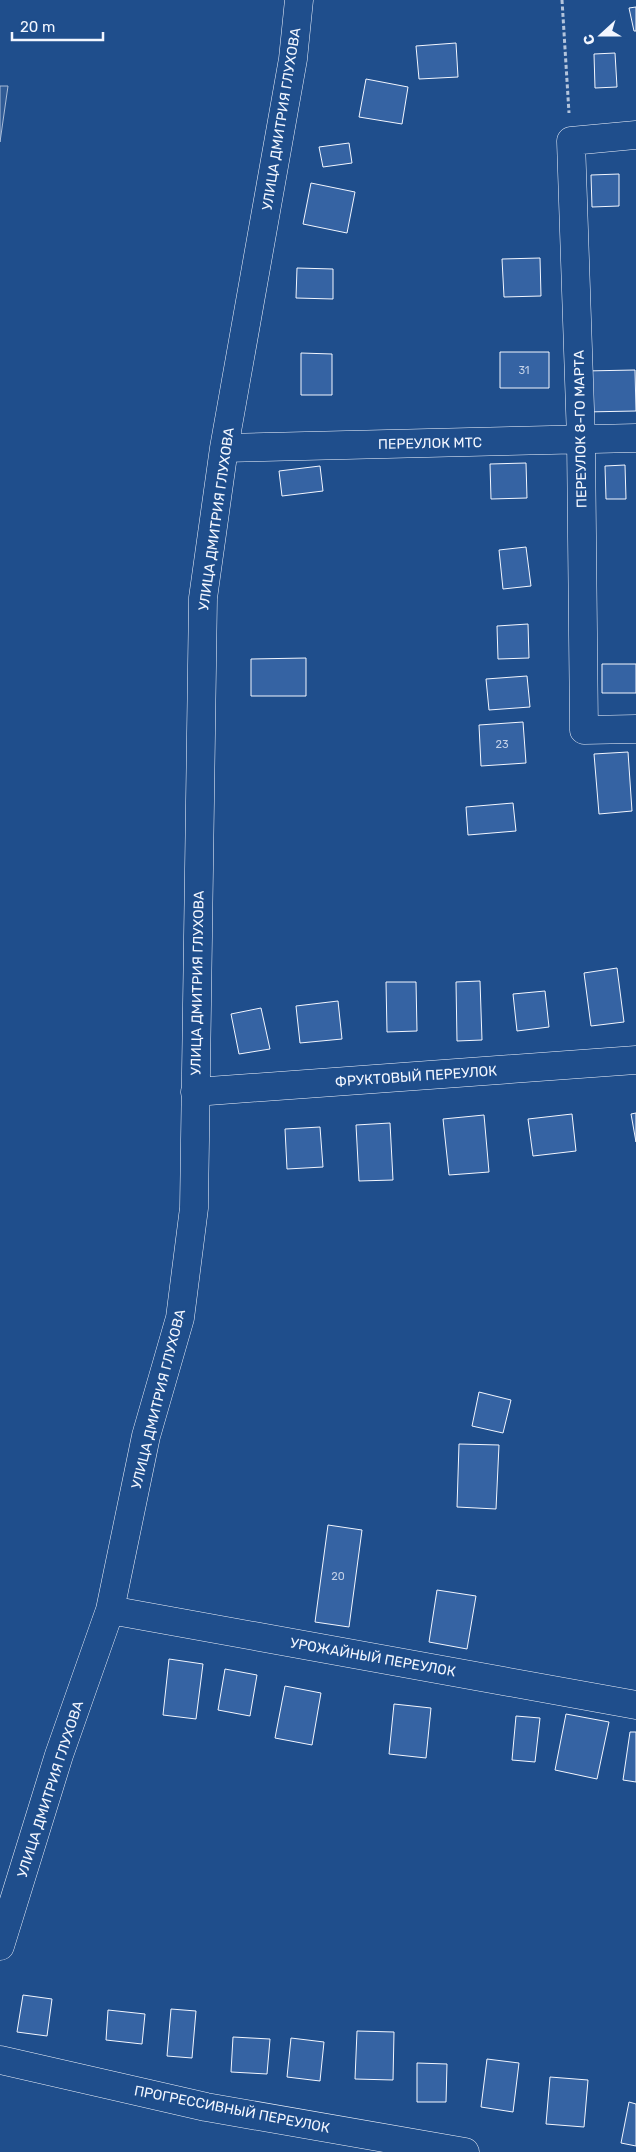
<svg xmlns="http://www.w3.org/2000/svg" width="636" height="2152" viewBox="0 0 636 2152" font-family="Rubik,sans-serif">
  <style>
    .built { fill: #305b95; stroke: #a8bbd7 }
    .building { fill: #3563a3; stroke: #f2f6ff }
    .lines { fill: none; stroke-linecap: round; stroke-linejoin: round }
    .street-casing { stroke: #f2f6ff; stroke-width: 29 }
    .path { stroke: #b3c4dc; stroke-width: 3; stroke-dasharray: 4 2.5; stroke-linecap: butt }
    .street { stroke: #1f4e8c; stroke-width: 28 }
    .labels { text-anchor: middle; stroke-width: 4; stroke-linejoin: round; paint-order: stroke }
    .number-label { font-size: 11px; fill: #c3d1e8 }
    .street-label { font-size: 14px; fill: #f2f6ff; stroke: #1f4e8c }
  </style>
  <rect width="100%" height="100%" fill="#1f4e8c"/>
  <path class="built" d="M0,86H8L0,142Z"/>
  <path class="building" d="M636,7V31H634L629,8Z
    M456,43L458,77L419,79L416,46Z
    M615,53L617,87L595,88L594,54Z
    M366,79L408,87L402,124L359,117Z
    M349,143L352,163L323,167L319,147Z
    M619,174V206L592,207L591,175Z
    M311,183L355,192L347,233L303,224Z
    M540,258L541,296L504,297L502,259Z
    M297,268L333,269V299L296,298Z
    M500,352H549V388H500Z
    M301,353L332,354V395H301Z
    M635,370L636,411L584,412V371Z
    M526,463L527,498L491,499L490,464Z
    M625,465L626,499H606L605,466Z
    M320,466L323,491L282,496L279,471Z
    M526,547L531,586L503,589L499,550Z
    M528,624L529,658L498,659L497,626Z
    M306,658V696H251V659Z
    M602,664H636V693H602Z
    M527,676L530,707L489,710L486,679Z
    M523,722L526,763L481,766L479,725Z
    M628,752L632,811L599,814L594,754Z
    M513,803L516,831L468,835L466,807Z
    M617,968L624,1022L591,1026L584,973Z
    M480,981L482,1040L457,1041L456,982Z
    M386,982H416L417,1031L387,1032Z
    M545,991L549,1027L517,1031L513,994Z
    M338,1001L342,1039L300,1043L296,1006Z
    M261,1008L270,1049L239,1054L231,1014Z
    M636,1113V1142L631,1114Z
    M572,1114L576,1151L533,1156L528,1119Z
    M484,1115L489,1172L449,1175L443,1119Z
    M390,1123L393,1180L359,1181L356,1125Z
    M320,1127L323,1167L287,1169L285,1129Z
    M479,1392L511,1400L503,1433L472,1426Z
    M459,1444L499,1445L496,1509L457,1507Z
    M328,1525L362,1530L349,1627L315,1622Z
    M437,1590L476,1596L467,1649L429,1642Z
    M169,1659L203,1664L196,1719L163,1715Z
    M225,1669L257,1675L250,1716L218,1710Z
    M285,1686L321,1693L312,1745L275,1738Z
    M394,1704L431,1708L426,1758L389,1754Z
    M566,1714L609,1722L597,1779L555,1770Z
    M516,1716L540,1718L535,1762L512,1760Z
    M630,1732H636V1782L623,1780Z
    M23,1995L52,1999L47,2036L17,2032Z
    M171,2009L196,2011L192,2058L167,2056Z
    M108,2010L145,2014L142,2044L106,2040Z
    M357,2031L394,2032L393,2080L355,2079Z
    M233,2037L270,2039L267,2074L231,2072Z
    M291,2038L324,2042L320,2081L287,2077Z
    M487,2059L519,2063L513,2112L481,2107Z
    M417,2063L447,2064L446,2102H417Z
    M550,2077L588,2080L584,2127L546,2124Z
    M629,2102L636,2104V2146L621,2143Z"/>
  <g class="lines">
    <defs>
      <path id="street" d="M636,135L571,141L581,439L584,730L636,729
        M224,448L636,438
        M195,1092L636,1060
        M110,1610L636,1705
        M0,1946L59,1755L110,1610L146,1436L180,1318L194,1208L203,598L224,448L293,59L299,0
        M0,2060L206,2107L465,2152"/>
    </defs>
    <use href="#street" class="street-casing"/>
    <path class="path" d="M562,0L569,113"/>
    <use href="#street" class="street"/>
  </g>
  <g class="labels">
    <g class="number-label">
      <text x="524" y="374">31</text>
      <text x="502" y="748">23</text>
      <text x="338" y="1580">20</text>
    </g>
    <g class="street-label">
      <text transform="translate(281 119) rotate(-81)" y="5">УЛИЦА ДМИТРИЯ ГЛУХОВА</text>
      <text transform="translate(580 429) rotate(-91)" y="5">ПЕРЕУЛОК 8-ГО МАРТА</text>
      <text transform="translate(430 443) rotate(-1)" y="5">ПЕРЕУЛОК МТС</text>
      <text transform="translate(216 519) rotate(-82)" y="5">УЛИЦА ДМИТРИЯ ГЛУХОВА</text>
      <text transform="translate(197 983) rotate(-89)" y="5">УЛИЦА ДМИТРИЯ ГЛУХОВА</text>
      <text transform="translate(416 1076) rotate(-4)" y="5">ФРУКТОВЫЙ ПЕРЕУЛОК</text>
      <text transform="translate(158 1399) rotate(-76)" y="5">УЛИЦА ДМИТРИЯ ГЛУХОВА</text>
      <text transform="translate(373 1657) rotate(10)" y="5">УРОЖАЙНЫЙ ПЕРЕУЛОК</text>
      <text transform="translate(50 1789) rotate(-72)" y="5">УЛИЦА ДМИТРИЯ ГЛУХОВА</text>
      <text transform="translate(232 2109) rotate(11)" y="5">ПРОГРЕССИВНЫЙ ПЕРЕУЛОК</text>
    </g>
  </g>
  <g transform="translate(601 35) rotate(249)" stroke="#1f4e8c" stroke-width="4" paint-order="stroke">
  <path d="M0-4L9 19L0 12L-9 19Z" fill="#f2f6ff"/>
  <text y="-8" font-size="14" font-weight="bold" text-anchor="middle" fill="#f2f6ff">С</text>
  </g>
  <path d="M12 32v8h91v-8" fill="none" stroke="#f2f6ff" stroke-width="2.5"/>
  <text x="20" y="32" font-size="15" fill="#f2f6ff" stroke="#1f4e8c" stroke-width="4" paint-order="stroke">20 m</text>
</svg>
